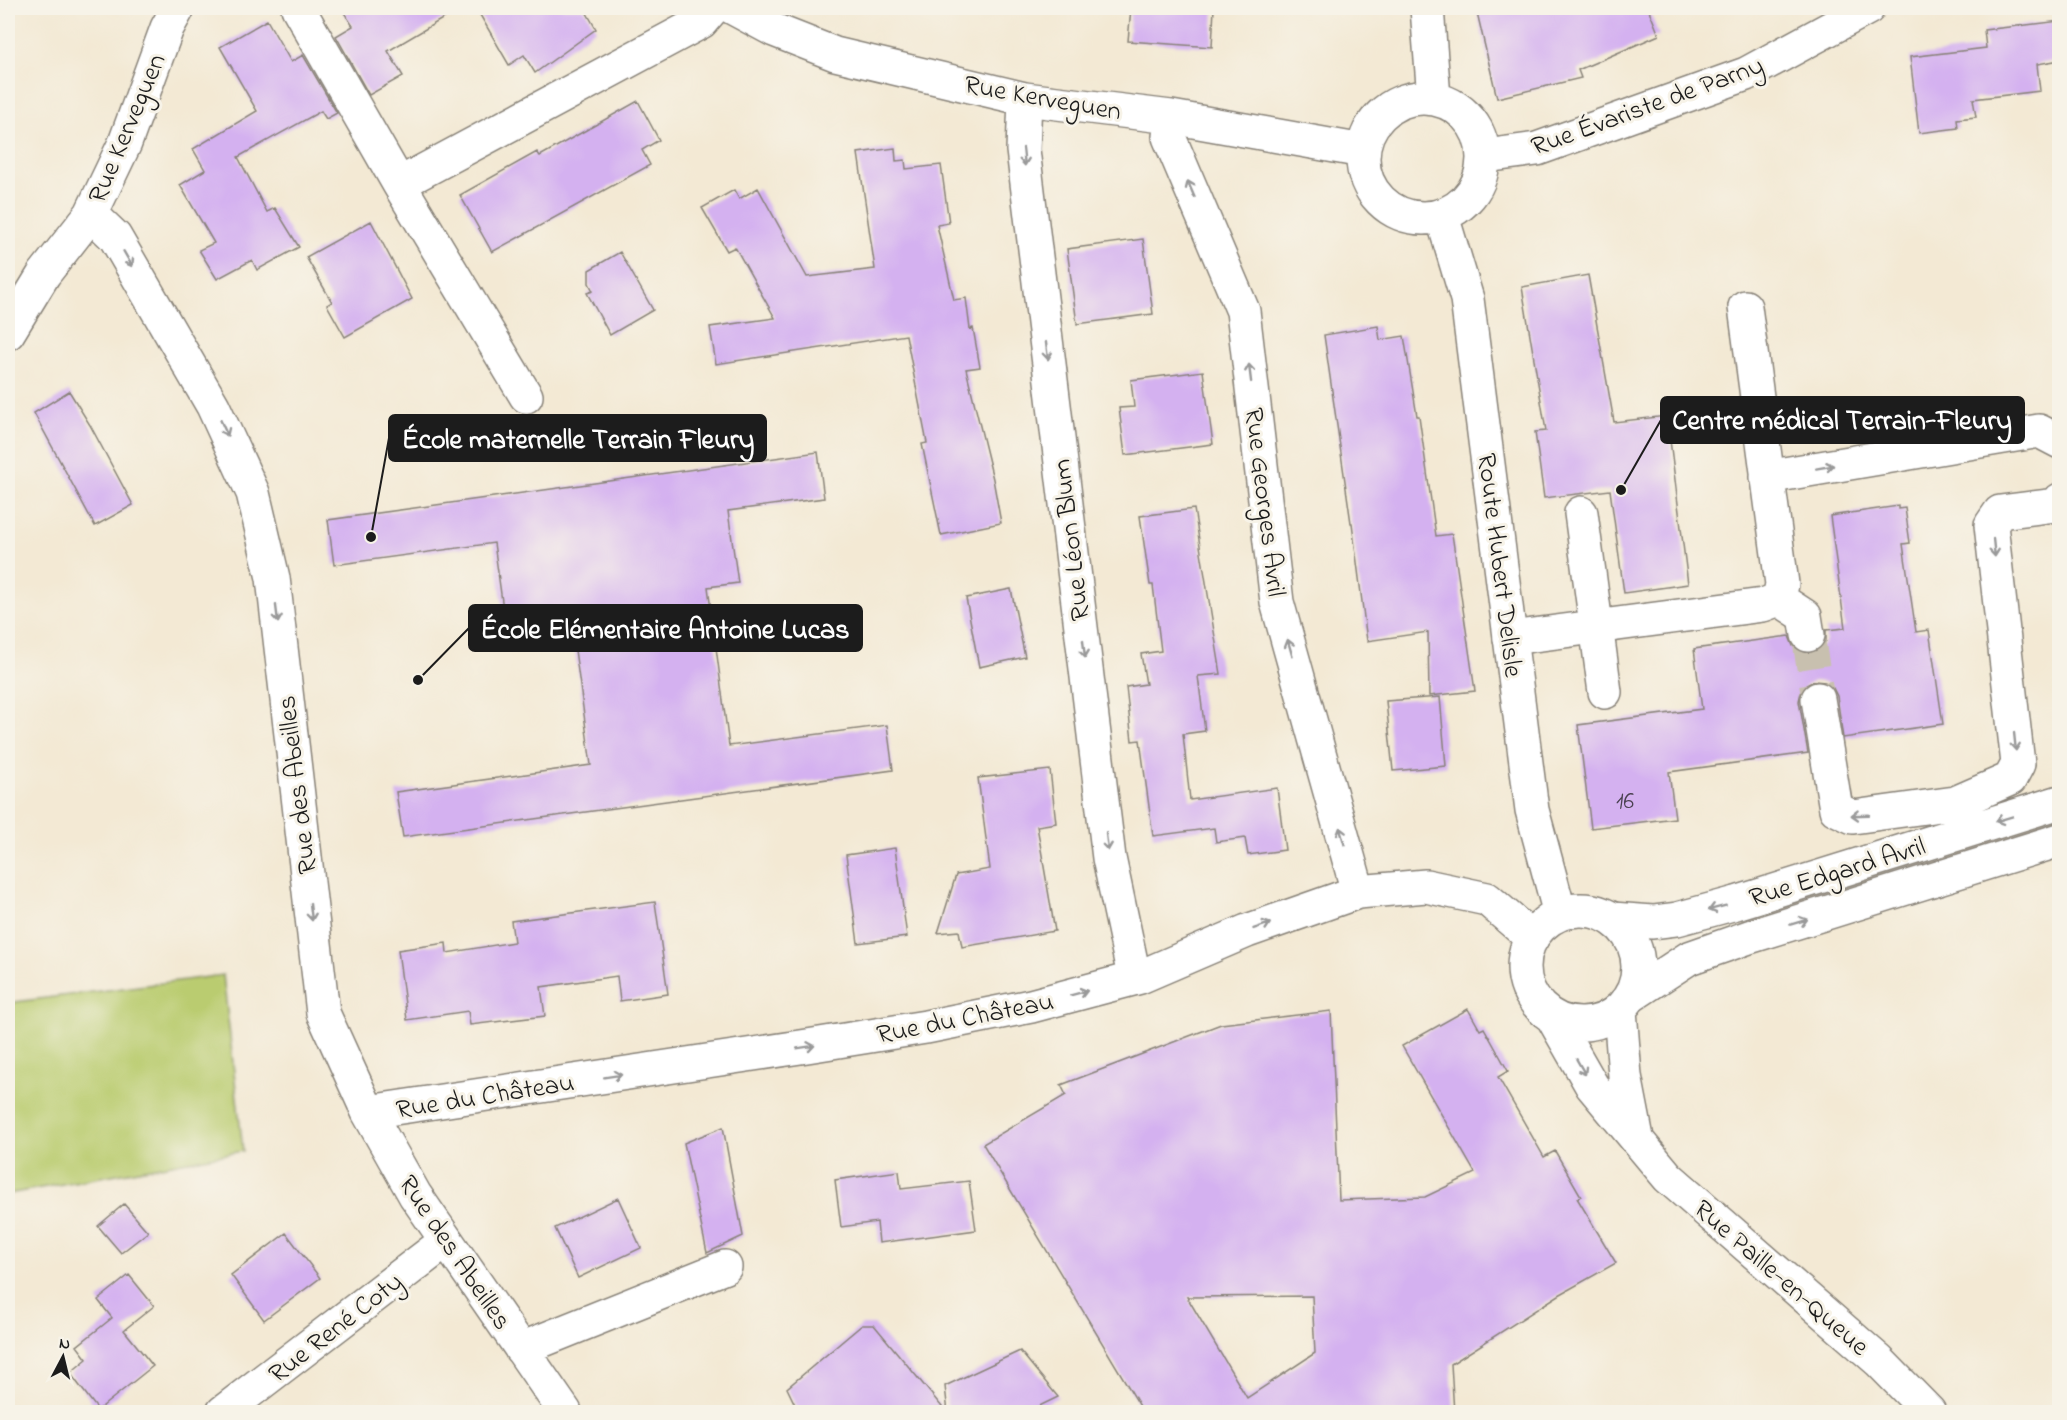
<svg xmlns="http://www.w3.org/2000/svg" width="2067" height="1420" viewBox="0 0 2067 1420" font-family="'Indie Flower',sans-serif">
  <style>
    .garden { fill: #bacc6f; stroke: #6b7446; stroke-width: 1.5 }
    .building { fill: #d4b1f0; fill-rule: evenodd }
    .lines { fill: none; stroke-linecap: round; stroke-linejoin: round }
    .minor-tunnel { stroke: #c8c0af; stroke-width: 33; stroke-dasharray: 33 16; stroke-linecap: butt }
    .minor-casing { stroke: #888278; stroke-width: 36 }
    .major-casing { stroke: #888278; stroke-width: 36 }
    .minor { stroke: #fff; stroke-width: 33 }
    .major { stroke: #fff; stroke-width: 33 }
    .oneway { stroke: #999 }
    .labels { text-anchor: middle; stroke-width: 6; stroke-linejoin: round; paint-order: stroke }
    .number-label { font-size: 24px; fill: #4a4151 }
    .street-label { font-size: 27px; fill: #1c1c1c; stroke: #f7f3e8 }
    .leader { fill: none; stroke: #1c1c1c; stroke-width: 2 }
    .callout-dot { fill: #1c1c1c; stroke: #f7f3e8; stroke-width: 2 }
    .callout { fill: #1c1c1c; stroke: #1c1c1c; stroke-width: 2 }
    .callout-label { font-size: 28px; text-anchor: middle; font-weight: bold; fill: #fff }
  </style>
  <rect width="100%" height="100%" fill="#f7f3e8"/>
  <filter id="ink" filterUnits="userSpaceOnUse"><feTurbulence type="fractalNoise" baseFrequency=".0167" numOctaves="2"/><feDisplacementMap in="SourceGraphic" scale="12" xChannelSelector="R" yChannelSelector="G"/><feConvolveMatrix kernelMatrix="1 2 1 2 8 2 1 2 1" color-interpolation-filters="sRGB"/></filter>
  <filter id="wash" filterUnits="userSpaceOnUse"><feTurbulence type="fractalNoise" baseFrequency=".008" numOctaves="4" result="noise"/><feDisplacementMap in="SourceGraphic" scale="24" xChannelSelector="R" yChannelSelector="G"/><feGaussianBlur stdDeviation="1.35" result="paint"/><feColorMatrix in="noise" values="0 0 0 0 0 0 0 0 0 0 0 0 0 0 0 0 0 1.4 0 .05"/><feComposite in="paint" operator="in"/></filter>
  <g filter="url(#wash)">
    <rect width="100%" height="100%" fill="#f3e9d4"/>
    <path class="garden" d="M223,975L243,1151L8,1194V1003Z"/>
    <g id="blocks">
      <path class="building" d="M341,8H461L388,51L403,76L369,95L336,36L353,26Z
        M476,8H584L596,29L535,73L524,55L509,65Z
        M1131,8H1214L1212,47L1128,41Z
        M1476,8H1648L1659,35L1578,70L1581,78L1497,98Z
        M267,20L291,62L303,55L337,113L326,119L321,111L238,157L267,212L275,208L299,247L257,270L252,260L217,279L199,250L214,243L180,185L205,170L193,149L257,111L220,47Z
        M2060,21V60L2037,64L2040,91L1973,99L1976,117L1957,119L1958,128L1919,133L1910,57L1986,48L1984,30Z
        M638,101L659,140L642,150L650,165L492,252L460,195L537,152L540,156Z
        M895,148L896,161L905,160L906,169L941,165L949,223L937,225L954,300L966,298L970,329L973,328L980,367L966,369L993,479L1001,523L941,535L922,444L927,443L906,335L716,364L710,327L775,318L735,247L727,251L702,208L734,190L739,199L758,188L807,277L875,269L858,153Z
        M371,221L412,299L345,337L327,305L332,302L306,257Z
        M1143,239L1153,314L1077,324L1067,249Z
        M620,252L653,310L610,335L587,293L593,291L589,283V270Z
        M1588,275L1614,422L1667,416L1688,584L1624,593L1610,490L1544,498L1535,432L1546,431L1522,287Z
        M1378,326L1380,340L1404,336L1417,416H1419L1436,536L1452,534L1475,691L1429,696L1428,632L1367,641L1352,523H1351L1324,335Z
        M1203,371L1213,444L1125,455L1119,408L1134,407L1131,380Z
        M69,391L90,425L133,505L95,526L34,413Z
        M818,452L824,498L728,511L738,583L708,587L729,746L887,725L893,770L403,837L396,792L591,765L569,607L504,616L494,543L334,565L328,520Z
        M1898,506V509L1905,508L1910,543L1903,544L1916,632L1929,630L1943,724L1843,738L1837,696L1833,688L1825,682L1814,681L1806,685L1801,692L1799,701L1808,753L1669,772L1675,818L1591,828L1578,725L1702,709L1694,649L1789,636L1793,646L1801,652L1810,654L1819,650L1826,641V630L1845,628L1830,516Z
        M1194,509L1221,674L1198,676L1205,731L1183,734L1190,800L1277,788L1285,850L1248,855L1245,838L1216,842L1214,828L1153,836L1140,740L1132,741L1126,687L1146,684L1141,654L1161,651L1153,585H1150L1140,516Z
        M1011,589L1025,657L979,667L966,598Z
        M1440,697L1446,766L1393,771L1386,701Z
        M1050,770L1056,823L1037,826L1055,931L962,947L959,931L938,933L956,875L990,869L978,778Z
        M895,848L907,937L858,943L846,855Z
        M655,902L668,994L620,1001L617,976L541,987L545,1016L470,1025L468,1011L407,1020L398,950L446,943L447,953L514,942L511,921Z
        M1468,1009L1480,1030L1484,1028L1508,1071L1498,1077L1544,1157L1555,1151L1581,1196L1577,1198L1616,1263L1559,1295L1451,1364L1454,1413H1144L983,1144L1066,1095L1061,1085L1221,1024L1331,1011L1339,1200L1425,1197L1475,1173L1402,1046ZM1312,1296L1315,1353L1247,1398L1187,1297Z
        M723,1127L743,1236L707,1253L684,1143Z
        M899,1171L901,1189L969,1181L976,1230L879,1243L877,1222L841,1227L835,1180Z
        M618,1198L641,1248L578,1278L555,1228Z
        M124,1204L148,1232L121,1253L98,1226Z
        M286,1233L320,1278L264,1320L231,1275Z
        M129,1275L154,1306L124,1330L153,1366L98,1410L70,1373L87,1359L77,1346L112,1318L98,1300Z
        M862,1325H874L947,1413H799L787,1388Z
        M1020,1351L1058,1397L1025,1413H948L945,1386Z"/>
    </g>
  </g>
  <g filter="url(#ink)">
    <use href="#blocks" fill-opacity="0" stroke="#888278" stroke-width="1.5"/>
    <g class="lines">
      <path class="minor-tunnel" d="M1808,635L1818,699"/>
      <defs>
        <path id="minor" d="M298,8L399,184L526,396
          M733,8L774,30L835,54L1025,99L1171,117L1363,151
          M1025,99L1023,150L1109,858L1131,962L1140,977
          M1171,117L1169,137L1243,311L1277,602L1358,892
          M1485,156L1537,149L1746,74L1868,8
          M399,184L701,22L713,8
          M91,214L115,237L213,406L253,493L273,578L323,1013L368,1112L415,1195L565,1412
          M8,333L44,274L91,214L125,143L167,28L178,8
          M1767,477L2039,431L2060,442
          M1581,513L1605,692
          M1779,599L1805,616L1808,635
          M1510,638L1763,605L1779,599L1782,584L1745,307
          M1818,699L1836,809L1853,817L1955,803L2010,779L2018,764L1991,525L2000,512L2056,505L2060,500
          M1612,919L1653,922L1677,919L1736,903L2060,802
          M1631,996L1689,958L1749,937L2060,840
          M368,1112L807,1046L926,1027L1031,1006L1140,977L1247,931L1358,892L1426,886L1487,899L1532,938
          M521,1349L725,1267
          M223,1412L446,1241"/>
        <path id="major" d="M1427,8L1434,98
          M1363 158a60 60 0 1 1 120 0a60 60 0 1 1-120 0Z
          M1442,216L1467,299L1532,810L1560,914
          M1524 967a57 57 0 1 1 114 0a57 57 0 1 1-114 0Z
          M1620,1010L1625,1076L1637,1138
          M1552,1016L1592,1086L1668,1177L1879,1361L1929,1412"/>
      </defs>
      <use href="#minor" class="minor-casing"/>
      <use href="#major" class="major-casing"/>
      <use href="#minor" class="minor"/>
      <use href="#major" class="major"/>
    </g>
    <defs><path id="oneway-shaft" d="M-6 0H5M1.5-3L5.5 0L1.5 3" fill="none" stroke-width="1.6" stroke-linecap="round" stroke-linejoin="round" transform="scale(1.5)"/></defs>
    <g class="oneway">
      <use href="#oneway-shaft" transform="translate(1024 157) rotate(84)"/>
      <use href="#oneway-shaft" transform="translate(1191 189) rotate(-113)"/>
      <use href="#oneway-shaft" transform="translate(128 259) rotate(60)"/>
      <use href="#oneway-shaft" transform="translate(1047 351) rotate(83)"/>
      <use href="#oneway-shaft" transform="translate(1250 373) rotate(-97)"/>
      <use href="#oneway-shaft" transform="translate(224 428) rotate(66)"/>
      <use href="#oneway-shaft" transform="translate(1825 467) rotate(-10)"/>
      <use href="#oneway-shaft" transform="translate(1994 548) rotate(84)"/>
      <use href="#oneway-shaft" transform="translate(277 614) rotate(83)"/>
      <use href="#oneway-shaft" transform="translate(1290 648) rotate(-106)"/>
      <use href="#oneway-shaft" transform="translate(1084 649) rotate(83)"/>
      <use href="#oneway-shaft" transform="translate(2015 742) rotate(84)"/>
      <use href="#oneway-shaft" transform="translate(1860 815) rotate(178)"/>
      <use href="#oneway-shaft" transform="translate(2004 819) rotate(163)"/>
      <use href="#oneway-shaft" transform="translate(1342 836) rotate(-106)"/>
      <use href="#oneway-shaft" transform="translate(1107 842) rotate(83)"/>
      <use href="#oneway-shaft" transform="translate(1717 908) rotate(165)"/>
      <use href="#oneway-shaft" transform="translate(311 912) rotate(83)"/>
      <use href="#oneway-shaft" transform="translate(1799 922) rotate(-17)"/>
      <use href="#oneway-shaft" transform="translate(1262 926) rotate(-19)"/>
      <use href="#oneway-shaft" transform="translate(1079 993) rotate(-15)"/>
      <use href="#oneway-shaft" transform="translate(806 1047) rotate(-9)"/>
      <use href="#oneway-shaft" transform="translate(1581 1067) rotate(60)"/>
      <use href="#oneway-shaft" transform="translate(613 1076) rotate(-9)"/>
    </g>
  </g>
  <g class="labels">
    <g class="number-label">
      <text x="1625" y="808">16</text>
    </g>
    <g class="street-label">
      <text transform="translate(1043 97) rotate(10)" y="9">Rue Kerveguen</text>
      <text transform="translate(1647 105) rotate(-20)" y="9">Rue Évariste de Parny</text>
      <text transform="translate(126 128) rotate(-67)" y="9">Rue Kerveguen</text>
      <text transform="translate(1266 502) rotate(83)" y="9">Rue Georges Avril</text>
      <text transform="translate(1070 540) rotate(-97)" y="9">Rue Léon Blum</text>
      <text transform="translate(1501 565) rotate(83)" y="9">Route Hubert Delisle</text>
      <text transform="translate(296 785) rotate(-97)" y="9">Rue des Abeilles</text>
      <text transform="translate(1837 871) rotate(-17)" y="9">Rue Edgard Avril</text>
      <text transform="translate(965 1017) rotate(-11)" y="9">Rue du Château</text>
      <text transform="translate(485 1095) rotate(-9)" y="9">Rue du Château</text>
      <text transform="translate(456 1252) rotate(56)" y="9">Rue des Abeilles</text>
      <text transform="translate(1782 1277) rotate(41)" y="9">Rue Paille-en-Queue</text>
      <text transform="translate(335 1327) rotate(-38)" y="9">Rue René Coty</text>
    </g>
  </g>
  <path class="leader" d="M1621 490L1661 420M371 537L389 438M418 680L469 628"/>
  <g class="callout-dot">
    <circle cx="1621" cy="490" r="6"/>
    <circle cx="371" cy="537" r="6"/>
    <circle cx="418" cy="680" r="6"/>
  </g>
  <g class="callout">
    <rect x="1661" y="397" width="363" height="46" rx="6"/>
    <rect x="389" y="415" width="377" height="46" rx="6"/>
    <rect x="469" y="605" width="393" height="46" rx="6"/>
  </g>
  <g class="callout-label">
    <text x="1842" y="429">Centre médical Terrain-Fleury</text>
    <text x="578" y="448">École maternelle Terrain Fleury</text>
    <text x="665" y="638">École Elémentaire Antoine Lucas</text>
  </g>
  <rect width="2067" height="1420" fill="none" stroke="#f7f3e8" stroke-width="30"/>
  <g transform="translate(63 1357) rotate(7)" stroke="#f7f3e8" stroke-width="4.5" paint-order="stroke">
  <path d="M0-4.5L10 22L0 15L-10 22Z" fill="#1c1c1c"/>
  <text y="-9" font-size="16" font-weight="bold" text-anchor="middle" fill="#1c1c1c">N</text>
  </g>
</svg>
